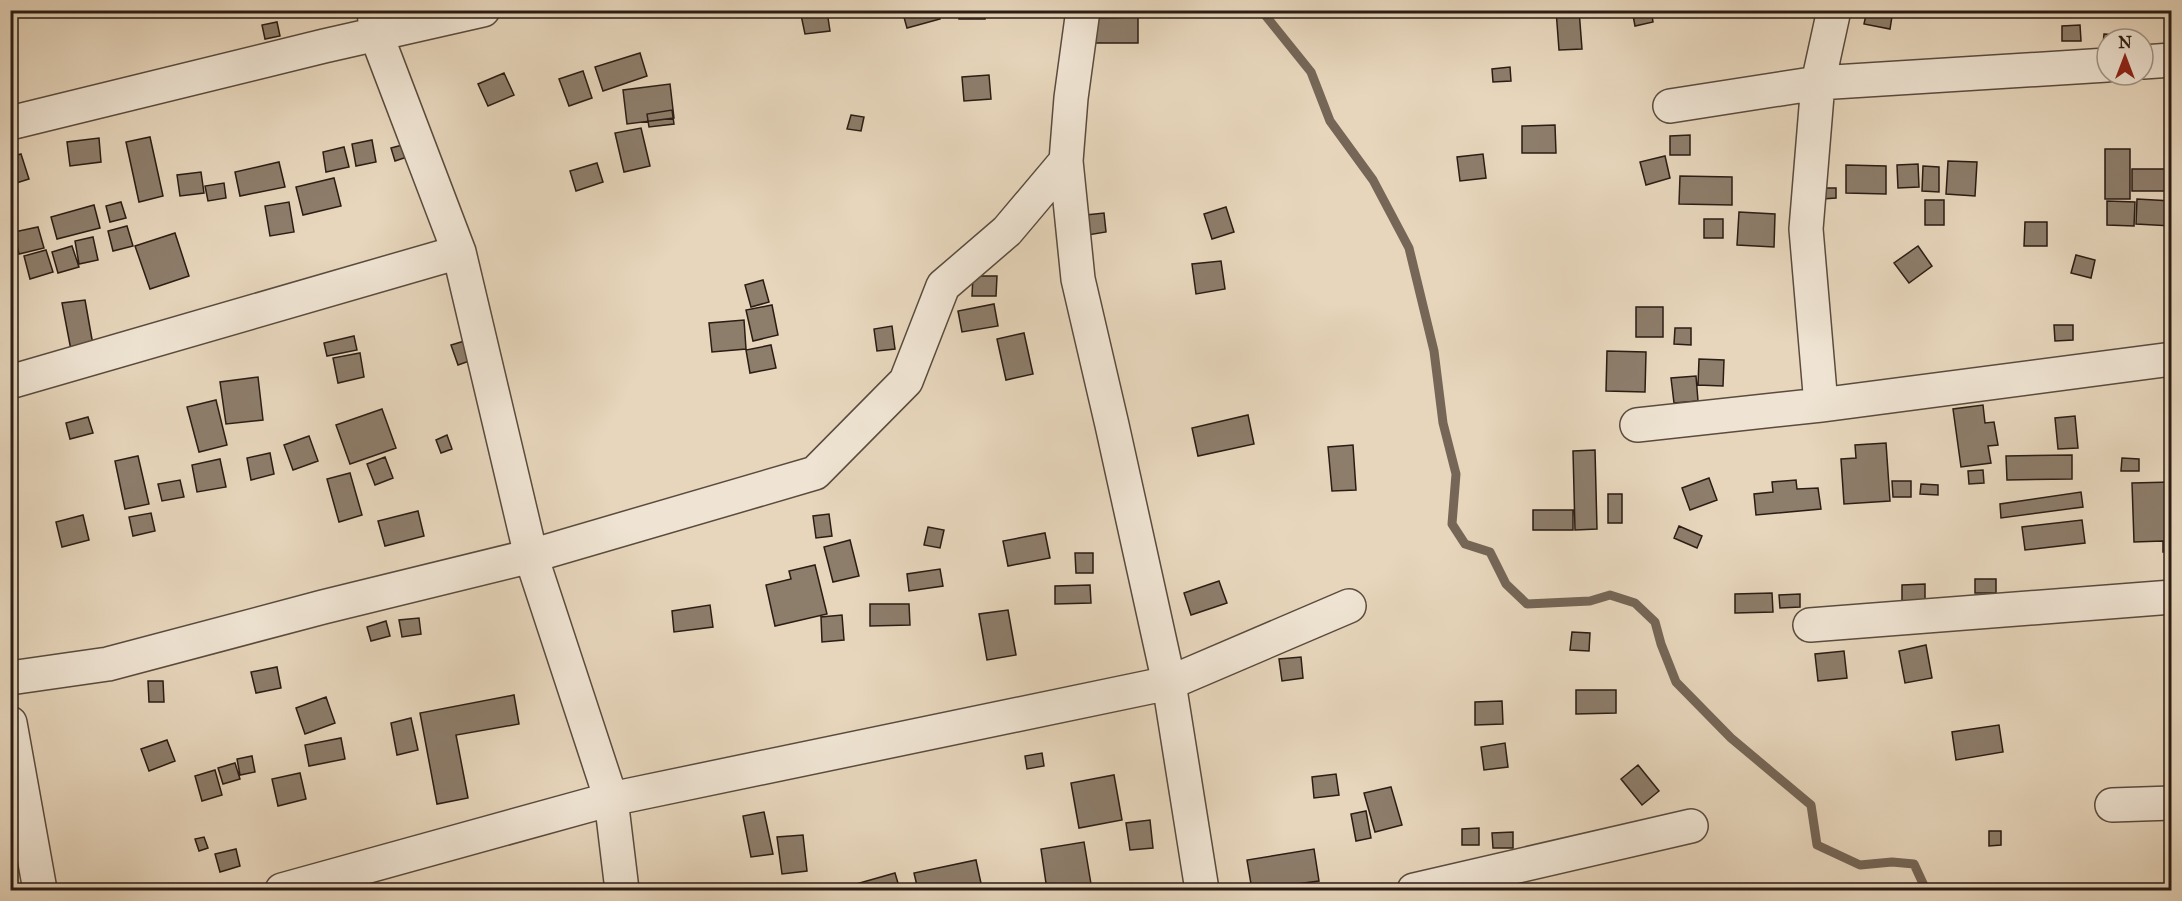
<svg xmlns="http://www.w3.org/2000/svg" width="2182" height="901" viewBox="0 0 2182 901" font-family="'IM FELL Great Primer',serif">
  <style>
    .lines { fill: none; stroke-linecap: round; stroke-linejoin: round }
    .stream { stroke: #756657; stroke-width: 9 }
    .building { fill: #8d7d6b; stroke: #2b1d14; stroke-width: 1.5 }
    .street-casing { stroke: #5a4b3e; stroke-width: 36 }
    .street { stroke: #efe4d3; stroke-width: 33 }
  </style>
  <rect width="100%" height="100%" fill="#e7d6bc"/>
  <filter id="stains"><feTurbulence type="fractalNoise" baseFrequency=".00333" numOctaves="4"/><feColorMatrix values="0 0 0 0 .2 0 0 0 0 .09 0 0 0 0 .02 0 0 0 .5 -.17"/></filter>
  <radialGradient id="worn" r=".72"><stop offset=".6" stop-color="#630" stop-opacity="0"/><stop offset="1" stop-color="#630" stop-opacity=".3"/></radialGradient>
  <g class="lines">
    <path class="stream" d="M1261,10L1311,72L1330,121L1373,180L1409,248L1434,351L1443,423L1456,474L1452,524L1465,544L1490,552L1506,584L1527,604L1590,601L1610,595L1635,603L1655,622L1661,644L1676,682L1731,738L1811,805L1817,845L1860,865L1892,862L1914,864L1926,890"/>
  </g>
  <path class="building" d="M41,10H64V11L42,16Z
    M245,10H270V15L246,17Z
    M902,10H938L940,19L907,28Z
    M958,10H985V19H959Z
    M1556,10H1579L1582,49L1559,50Z
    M1632,10H1651L1653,22L1635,26Z
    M1867,10H1893L1890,29L1864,24Z
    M827,11L830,31L805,34L801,15Z
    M1138,17V43H1092L1091,18Z
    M277,22L280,36L265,39L262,25Z
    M2080,25L2081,41H2062V26Z
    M2104,34L2118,35V39H2107V45H2103Z
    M640,53L647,76L603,91L595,67Z
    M1510,67L1511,81L1493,82L1492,69Z
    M583,71L592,98L569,106L559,79Z
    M504,73L514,95L488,106L478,84Z
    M989,75L991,99L964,101L962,77Z
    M670,84L674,118L627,124L623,90Z
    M672,110L674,124L649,127L647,114Z
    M851,115L864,117L861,131L847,129Z
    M1555,125L1556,153H1522V126Z
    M641,128L650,166L624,172L615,133Z
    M1690,135V155H1670V136Z
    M150,137L163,196L139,202L126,142Z
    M99,138L101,162L70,166L67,142Z
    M372,140L376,162L356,166L352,144Z
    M406,144L410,156L395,161L391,148Z
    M344,147L349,167L326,172L323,152Z
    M2105,149H2130V199H2105Z
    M21,154L29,179L10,185V157Z
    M1483,154L1486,178L1460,181L1457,157Z
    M1665,156L1670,178L1646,185L1640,162Z
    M1948,161L1977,162L1975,196L1946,194Z
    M279,162L285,187L240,196L235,172Z
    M597,163L603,182L576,191L570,171Z
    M1918,164L1919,187L1898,188L1897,165Z
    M1846,165L1886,166V194L1846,193Z
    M1923,166L1939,167V192L1922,191Z
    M2132,169H2172V191H2132Z
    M201,172L204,193L180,196L177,175Z
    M1680,176L1732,177V205L1679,204Z
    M334,178L341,206L303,215L296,187Z
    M224,183L226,198L208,201L205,186Z
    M1822,188H1836V198L1822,199Z
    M2137,199L2172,201V226L2136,224Z
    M1925,200H1944V225H1925Z
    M2107,201L2135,202L2134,226L2107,225Z
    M121,202L126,218L110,222L106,206Z
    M289,202L294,232L270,236L265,206Z
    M94,205L100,228L57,239L51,217Z
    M1226,207L1234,232L1212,239L1204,214Z
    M1739,212L1775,214L1774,247L1737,245Z
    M1104,213L1106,232L1088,235L1086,215Z
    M1704,219H1723V238H1704Z
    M2025,222H2047V246H2024Z
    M127,226L133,246L113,251L108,231Z
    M38,227L44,248L19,254L14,232Z
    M175,233L189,276L150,289L135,246Z
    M93,237L98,260L79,264L75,241Z
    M72,246L79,267L58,273L52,252Z
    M1918,246L1932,266L1909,283L1894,263Z
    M46,250L53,272L30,279L24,256Z
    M2076,255L2095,260L2091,278L2071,273Z
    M1221,261L1225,289L1196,294L1192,264Z
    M973,276H997L996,296H972Z
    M763,280L769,302L751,307L745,285Z
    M85,300L93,345L71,350L62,303Z
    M994,304L998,326L962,332L958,311Z
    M772,305L778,335L753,341L746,310Z
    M1636,307H1663V337H1636Z
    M744,320L746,349L712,352L709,323Z
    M2054,325H2073V340L2055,341Z
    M892,326L895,349L877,351L874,329Z
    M1675,328H1691V345L1674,344Z
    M1024,333L1033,374L1006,380L997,339Z
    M354,336L357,350L327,356L324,343Z
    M468,340L475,359L458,365L451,345Z
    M771,345L776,368L750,373L746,350Z
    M1607,351L1646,352L1645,392L1606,391Z
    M360,353L364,377L338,383L333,358Z
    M1699,359L1724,360L1723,386L1698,385Z
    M1696,376L1698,401L1674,403L1671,378Z
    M258,377L263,420L226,424L220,382Z
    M216,400L227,445L199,452L187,407Z
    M1983,405L1985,423L1994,422L1998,445L1988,446L1991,463L1961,467L1953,409Z
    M382,409L396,448L350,464L336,425Z
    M1248,415L1254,444L1198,456L1192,428Z
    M2075,416L2078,448L2058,449L2055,418Z
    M88,417L93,433L70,439L66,423Z
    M447,435L452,449L441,453L436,440Z
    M309,436L318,461L293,470L284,445Z
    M1886,443L1890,501L1844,504L1841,459L1856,458L1855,445Z
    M1353,445L1356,490L1332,491L1328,447Z
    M1595,450L1597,529L1575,530L1573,451Z
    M270,453L274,474L251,480L247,458Z
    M2072,455V479L2007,480L2006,456Z
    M138,456L149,504L125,509L115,461Z
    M385,457L393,478L375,485L367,464Z
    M2122,458L2139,459V471H2121Z
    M220,459L226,487L197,492L192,465Z
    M1983,470L1984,483L1969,484L1968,471Z
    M350,473L362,515L339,522L327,479Z
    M1709,478L1717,500L1690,510L1682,488Z
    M180,480L184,497L162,501L158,484Z
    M1796,480L1797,489L1818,488L1821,509L1756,515L1754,494L1773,492L1772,482Z
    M1892,481H1911V497H1893Z
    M2172,482V552H2163V541L2134,542L2132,483Z
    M1921,484L1938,485V495L1920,494Z
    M2081,492L2083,507L2001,518L2000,504Z
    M1608,494H1622V523H1608Z
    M1533,510H1573V530H1533Z
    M418,511L424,536L385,546L378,521Z
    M151,513L155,531L133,536L129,517Z
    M829,514L832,536L816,538L813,516Z
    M83,515L89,540L62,547L56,522Z
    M2082,520L2085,543L2025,550L2022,527Z
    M1679,526L1702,536L1697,548L1674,538Z
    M928,527L944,530L940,548L924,545Z
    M1045,533L1050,558L1008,566L1003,541Z
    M850,540L859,576L833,582L824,547Z
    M1075,553H1093V573H1076Z
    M815,565L827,614L775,626L766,585L791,579L789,571Z
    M940,569L943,586L909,591L907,574Z
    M1975,579H1996V593H1975Z
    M1219,581L1227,603L1191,615L1184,593Z
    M1925,584V601L1902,602V585Z
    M1090,585L1091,603L1055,604V586Z
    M1772,593L1773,612L1735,613V594Z
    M1800,594V607L1780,608L1779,595Z
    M870,604H909L910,625L870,626Z
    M710,605L713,627L674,632L672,611Z
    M1008,610L1016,655L987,660L979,614Z
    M842,615L844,640L822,642L821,617Z
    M419,618L421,634L402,637L399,620Z
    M386,621L390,636L371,641L367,627Z
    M1572,632L1590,633L1589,651L1570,650Z
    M1926,645L1932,678L1905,683L1899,651Z
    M1844,651L1847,678L1818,681L1815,654Z
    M1301,657L1303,678L1282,681L1279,659Z
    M277,667L281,688L256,693L251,672Z
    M148,681H163L164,702H149Z
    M1576,690H1616V713L1576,714Z
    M514,695L519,724L456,735L468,798L437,804L420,713Z
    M326,697L335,723L305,734L296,708Z
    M1502,701L1503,724L1475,725V702Z
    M411,718L418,750L397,755L391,723Z
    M1999,725L2003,752L1956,760L1952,732Z
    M341,738L345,759L309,766L305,745Z
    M167,740L175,761L149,771L141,749Z
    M1505,743L1508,767L1484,770L1481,747Z
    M1042,753L1044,766L1027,769L1025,756Z
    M252,756L255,772L240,775L237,759Z
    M235,763L240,779L223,784L218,768Z
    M1638,765L1659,791L1642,805L1621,779Z
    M215,770L222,795L202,801L195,776Z
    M300,773L306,799L278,806L272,779Z
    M1336,774L1339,795L1314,798L1312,777Z
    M1114,775L1122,820L1079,828L1071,783Z
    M1391,787L1402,825L1375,832L1364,793Z
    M1366,811L1371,838L1356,841L1351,814Z
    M764,812L773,854L751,857L743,816Z
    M1150,820L1153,848L1130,850L1126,823Z
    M1479,828V845H1462V829Z
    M1989,831H2001V845L1989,846Z
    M1513,832V848H1493L1492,833Z
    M803,835L807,871L782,874L777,837Z
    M204,837L208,848L199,851L195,839Z
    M1084,842L1092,890H1047L1041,849Z
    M236,849L240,866L220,872L215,854Z
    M1314,849L1319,881L1252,890L1247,860Z
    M976,860L982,888L972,890H918L914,873Z
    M895,873L900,890H858L856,884Z"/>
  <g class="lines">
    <defs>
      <path id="street" d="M374,10L376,34L459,252L531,556L611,799L622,890
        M1083,10L1071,98L1066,161L1078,279L1112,425L1169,683L1202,890
        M2143,62L2172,60
        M1670,106L1818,83L2107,65
        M10,123L324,46L483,10
        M10,382L459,252
        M1821,405L1806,229L1818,83L1834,10
        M1637,425L1821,405L2172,359
        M1810,625L2172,597
        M10,678L108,664L323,607L531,556L815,473L906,381L943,286L1007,231L1066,161
        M10,723L40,890
        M2112,805L2172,803
        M282,890L611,799L1169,683L1349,606
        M1414,890L1691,826"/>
    </defs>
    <use href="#street" class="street-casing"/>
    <use href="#street" class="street"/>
  </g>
  <rect width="2182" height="901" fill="none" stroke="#e7d6bc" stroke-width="36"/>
  <rect x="12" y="12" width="2158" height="877" fill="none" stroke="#2b1d14" stroke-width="3"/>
  <rect x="18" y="18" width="2146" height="865" fill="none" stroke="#2b1d14" stroke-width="1.5"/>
  <g transform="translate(2125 57)"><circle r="28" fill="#efe4d3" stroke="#a19487" stroke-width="1.5"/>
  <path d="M0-4.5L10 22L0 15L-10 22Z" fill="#8f2418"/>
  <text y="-9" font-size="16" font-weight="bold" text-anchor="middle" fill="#2b1d14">N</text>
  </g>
  <rect width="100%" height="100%" filter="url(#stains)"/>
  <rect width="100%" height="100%" fill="url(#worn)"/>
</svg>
